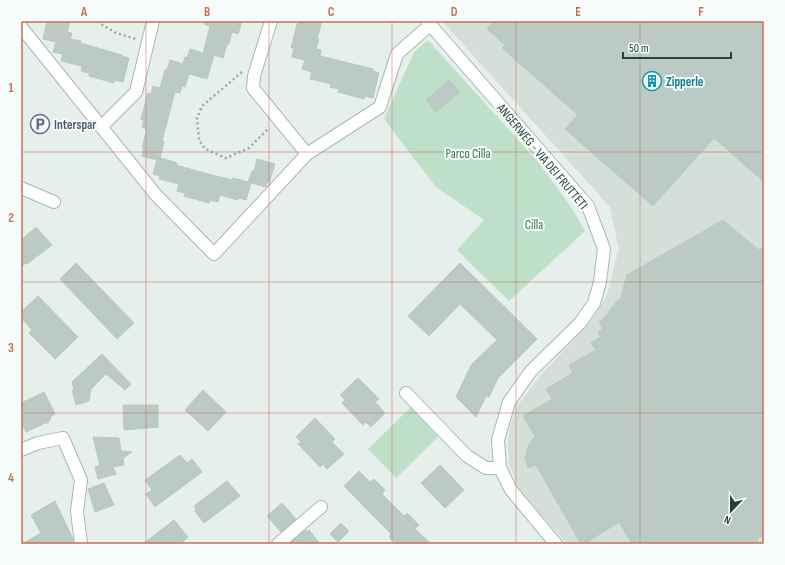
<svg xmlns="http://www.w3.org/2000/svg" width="785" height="565" viewBox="0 0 785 565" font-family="'Sofia Sans Condensed',sans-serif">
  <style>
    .built { fill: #d4dfda }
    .green { fill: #bfe0c8 }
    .building { fill: #bbcac4; stroke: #b8c9c2 }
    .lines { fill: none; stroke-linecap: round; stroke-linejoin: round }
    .minor-casing { stroke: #a8b8b2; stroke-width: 14 }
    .path { stroke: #86b3a5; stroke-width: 2.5; stroke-dasharray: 2 3; stroke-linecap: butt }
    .minor { stroke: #fff; stroke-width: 12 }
    .grid { fill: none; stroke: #c07456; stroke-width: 1; stroke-opacity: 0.55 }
    .labels { text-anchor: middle; stroke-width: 4; stroke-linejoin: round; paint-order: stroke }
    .culture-label { font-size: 13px; font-weight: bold; fill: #0d838f; stroke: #f7fbf9; text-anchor: start }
    .service-label { font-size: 13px; font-weight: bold; fill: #4e5e75; stroke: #f7fbf9; text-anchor: start }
    .park-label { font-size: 13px; fill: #2d7a4b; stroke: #f7fbf9 }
    .street-label { font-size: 13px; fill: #24423a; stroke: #f7fbf9 }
    .neatline { fill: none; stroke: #c07456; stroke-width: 1.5 }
    .grid-label { font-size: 13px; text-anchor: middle; font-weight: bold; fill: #c07456 }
  </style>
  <rect width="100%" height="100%" fill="#e6efeb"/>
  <path class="built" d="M442,21H764V544H567L519,489L512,471L509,466L508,439L512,420L518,405L540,376L591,321L605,299L610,286L613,270L619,250L610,207Z"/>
  <path class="green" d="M428,40L538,162L573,210L585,231L509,301L457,250L484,220L436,187L384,119L414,52Z
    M411,407L438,437L396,478L368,449Z"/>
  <path class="building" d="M47,21H70L67,32L72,33L70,39L81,41L80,43L122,55V56L129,58L123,82L114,80V83L89,76V73L81,71L82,66L61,61L63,54L53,52L56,42L43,39Z
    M204,21H242L238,34L232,32L229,44H227L223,58L214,55L207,79L189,74L185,87L182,86L180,93L175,92L162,141H164L160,158L177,163L176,165L208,174L232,180L233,178L248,182L252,171H254L257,159L275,164L269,183L267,182L266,187L251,183L246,200L239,198L238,200L220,195L218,202L210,200L209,203L184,196L185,193L177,191L179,184L159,179L160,176L153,174L157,160L142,156L144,148H142L147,129L142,127L144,120L141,119L148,93L151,94L153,86L160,88L165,70H167L170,60L183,64L185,57L187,58L190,49L203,53L210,26L204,24Z
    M298,21H322L317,39H319L316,49L321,50L320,56L373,69V71L379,73L373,98L365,96L364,99L338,92L339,89L330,87L331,84L310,79L312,72L302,69L305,60L292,57L294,48H291Z
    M494,21H764V182L714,138L653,206L565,129L578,115L502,48L505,45L487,29Z
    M449,80L460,92L436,112L426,100Z
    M723,220L759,250L764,248V535L757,539L759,544H632L619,522L584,544H581L536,465L528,468L525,458L526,454L529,445L535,436L523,416L552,399L546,389L573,373L569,365L596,350L591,343L601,337L598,332L603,329L599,322L603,319L617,301L620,300L627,275Z
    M36,227L52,245L27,264L26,263L21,267V240Z
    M76,263L134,323L117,339L60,279Z
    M460,263L537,339L498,378L489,397L486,396L476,417L456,397L471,365L497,340L460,304L429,336L408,316Z
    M38,296L78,337L55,359L29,333L32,330L21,318V312Z
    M102,354L131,384L125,390L106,374L91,389L89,401L76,405L72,390H74L72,382Z
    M358,378L379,399L375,402L385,413L371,427L366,422L363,425L342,403L345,400L340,395Z
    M203,390L226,412L208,431L185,410Z
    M44,392L55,414L51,416V418L48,423H45L26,432L24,427L21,428V403Z
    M123,405H158V427L124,430Z
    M315,418L335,439L332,442L344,454L327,469L323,464L320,467L298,444L301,442L296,437Z
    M93,437L119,438L121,451L132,452L123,458L124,465L113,467L116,474L98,479L95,467L100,465Z
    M180,455L187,463L192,459L202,472L155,507L146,494L152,490L145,480Z
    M440,465L464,490L445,508L421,483Z
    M359,471L370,482L374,479L385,490L382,494L404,516L407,513L419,525L415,529L431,544H396L389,537L391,534L344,486Z
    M227,481L240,496L204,523L195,511L196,509L194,506Z
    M104,483L114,505L95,512L88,489Z
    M55,501L73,539V544H22L41,533L31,515Z
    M282,503L296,519L281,532L267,516Z
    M174,520L188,537L180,544H143Z
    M341,523L349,531L338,542L330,534Z
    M306,530L307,532L309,530L320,544H291L290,543Z"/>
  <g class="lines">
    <defs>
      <path id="minor" d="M271,21L254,76L253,88L307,154
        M427,21L588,206L604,249L600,282L594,303L580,323L531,371L509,402L498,440L500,468L511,490L556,544
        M21,27L156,195L214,254L307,154L380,107L397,54L430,25
        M101,127L136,92L153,21
        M21,188L54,202
        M406,393L467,456L486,468H500
        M21,450L38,443L63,438L81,480L77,511L81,544
        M278,544L321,507"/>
    </defs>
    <use href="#minor" class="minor-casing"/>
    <path class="path" d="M98,21L99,23L116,33L136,39
      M242,72L202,106L197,118L199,140L205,149L226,158L249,148L269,128"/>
    <use href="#minor" class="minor"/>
  </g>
  <path class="grid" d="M146,21V544M269,21V544M392,21V544M516,21V544M640,21V544M21,152H764M21,282H764M21,413H764"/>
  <defs>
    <symbol id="building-ring" viewBox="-11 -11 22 22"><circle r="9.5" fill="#f7fbf9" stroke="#0f9aa8" stroke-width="1.5"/><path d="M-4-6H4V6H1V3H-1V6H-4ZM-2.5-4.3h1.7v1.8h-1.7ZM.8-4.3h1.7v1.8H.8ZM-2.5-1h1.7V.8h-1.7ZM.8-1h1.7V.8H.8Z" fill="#0f9aa8"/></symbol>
    <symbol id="parking-ring" viewBox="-11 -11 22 22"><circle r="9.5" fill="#f7fbf9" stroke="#5c6f8a" stroke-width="1.5"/><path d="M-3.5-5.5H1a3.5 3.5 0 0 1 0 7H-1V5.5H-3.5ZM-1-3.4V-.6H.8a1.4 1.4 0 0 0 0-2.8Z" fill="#5c6f8a"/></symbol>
  </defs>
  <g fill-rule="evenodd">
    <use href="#building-ring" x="641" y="70" width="22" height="22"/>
    <use href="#parking-ring" x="29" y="113" width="22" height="22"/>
  </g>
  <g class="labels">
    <g class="culture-label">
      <text x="666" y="86">Zipperle</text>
    </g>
    <g class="service-label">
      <text x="54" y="129">Interspar</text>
    </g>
    <g class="park-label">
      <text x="468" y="158">Parco Cilla</text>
      <text x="534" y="229">Cilla</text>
    </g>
    <g class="street-label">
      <text transform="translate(543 156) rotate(50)" y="5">ANGERWEG - VIA DEI FRUTTETI</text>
    </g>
  </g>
  <rect width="785" height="565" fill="none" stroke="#f7fbf9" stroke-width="44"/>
  <g transform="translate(731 511) rotate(202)" stroke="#f7fbf9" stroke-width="3" paint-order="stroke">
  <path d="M0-3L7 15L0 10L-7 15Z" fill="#24423a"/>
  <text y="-6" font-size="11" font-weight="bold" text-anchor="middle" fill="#24423a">N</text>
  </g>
  <path d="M623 52v6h108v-6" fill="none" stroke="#24423a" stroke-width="2"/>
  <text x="629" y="52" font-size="12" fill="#24423a" stroke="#f7fbf9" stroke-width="3" paint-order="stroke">50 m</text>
  <rect x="22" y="22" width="741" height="521" class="neatline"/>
  <g class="grid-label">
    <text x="84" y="16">A</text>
    <text x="207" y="16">B</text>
    <text x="331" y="16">C</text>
    <text x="454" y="16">D</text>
    <text x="578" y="16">E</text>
    <text x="701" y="16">F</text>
    <text x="11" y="92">1</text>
    <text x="11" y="222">2</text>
    <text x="11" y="352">3</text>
    <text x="11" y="482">4</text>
  </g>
</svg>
